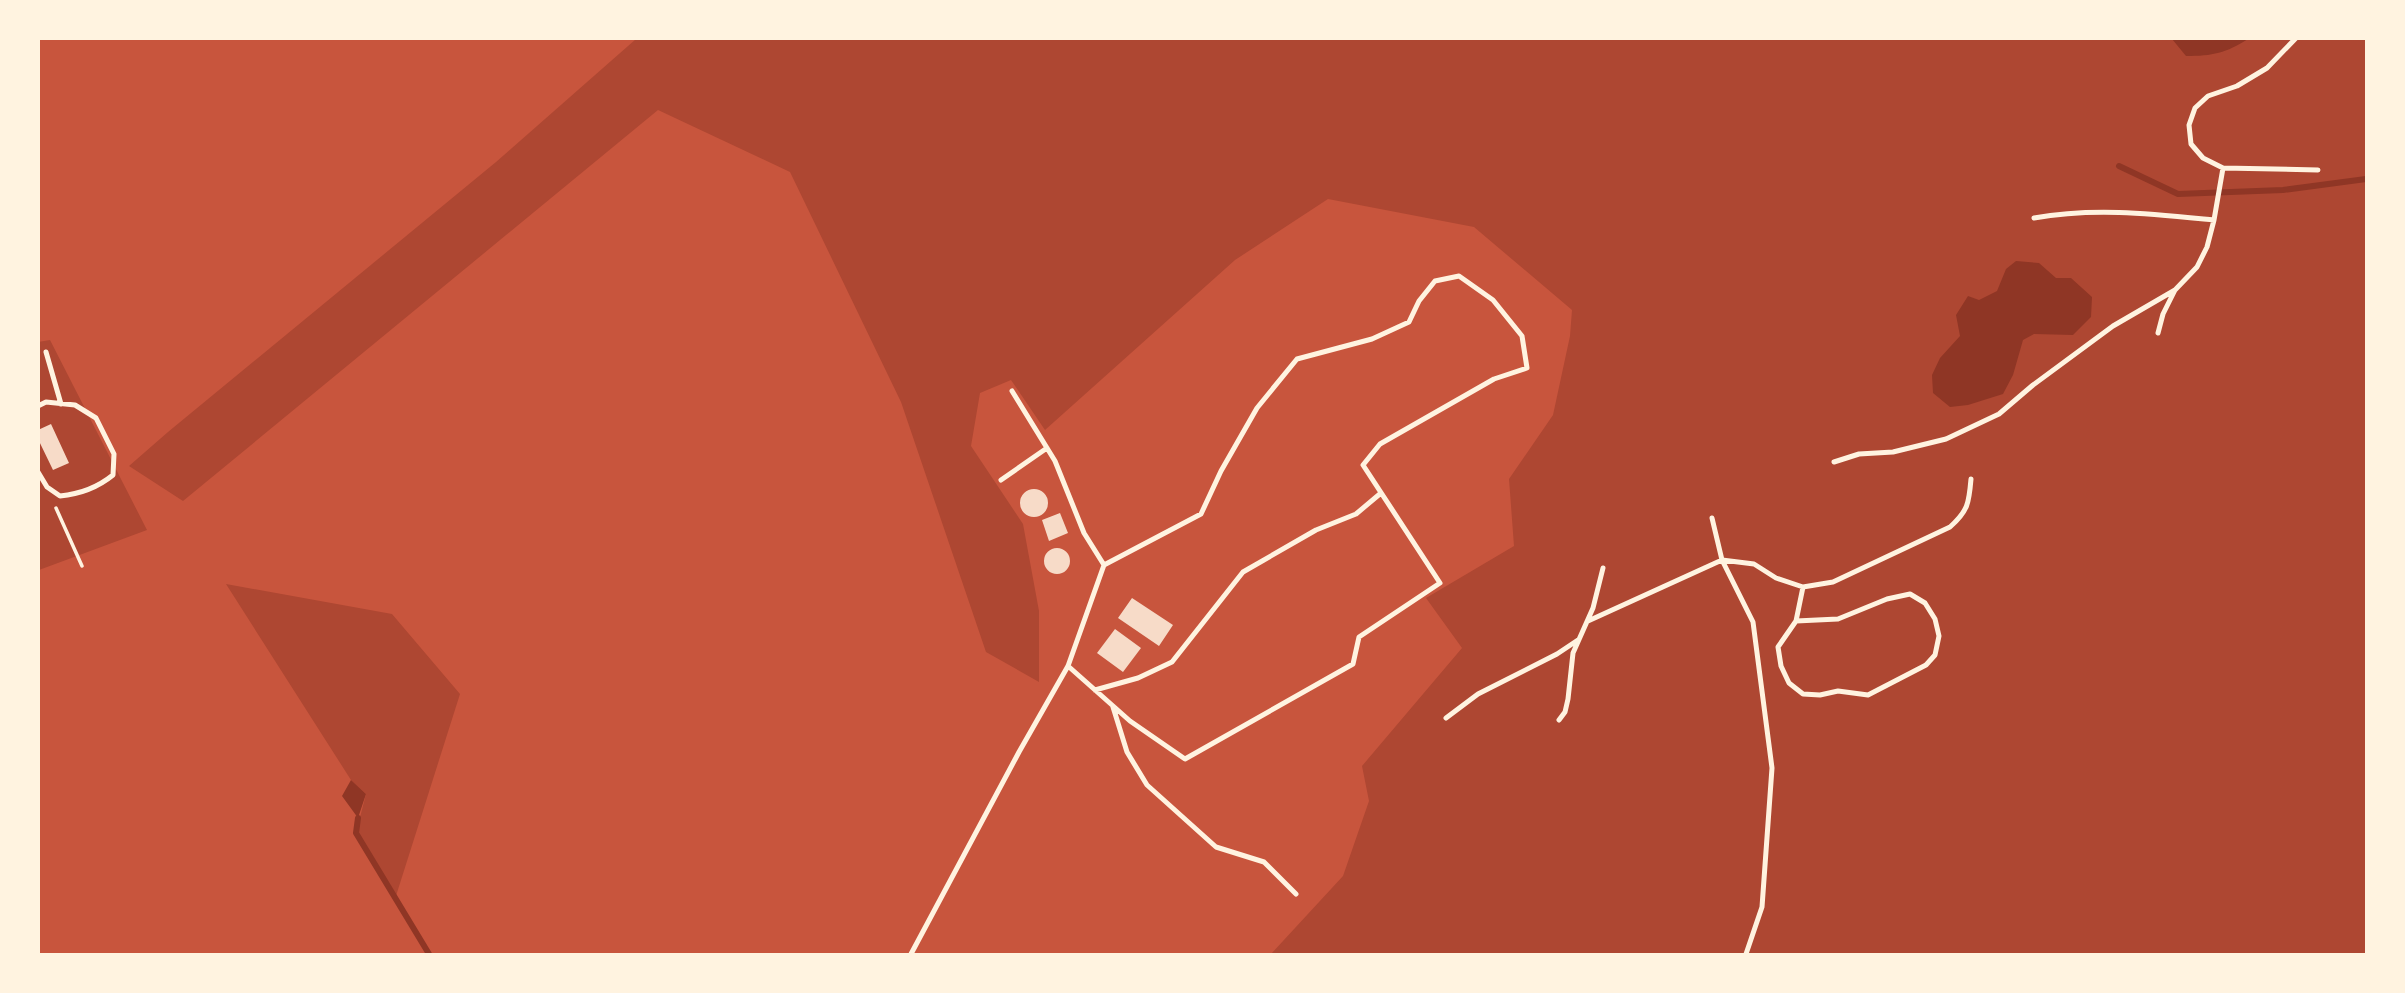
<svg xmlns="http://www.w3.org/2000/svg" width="2405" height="993" viewBox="0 0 2405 993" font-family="'Nunito Sans',sans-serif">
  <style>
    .green { fill: #ae4732 }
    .water { fill: #8f3625 }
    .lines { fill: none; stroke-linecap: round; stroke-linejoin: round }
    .stream { stroke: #8f3625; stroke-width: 6 }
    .building { fill: #f7dbc8 }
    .path { stroke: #fff3e0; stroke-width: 3.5 }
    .service { stroke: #fff3e0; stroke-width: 5 }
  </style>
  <rect width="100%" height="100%" fill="#c8553d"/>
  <path class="green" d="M636,39H2366V954H1271L1343,876L1369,801L1362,766L1462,648L1426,598L1514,546L1509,479L1553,415L1570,336L1572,310L1474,227L1328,199L1235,260L1045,430L1011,380L980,393L971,446L1023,524L1039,611V682L986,652L901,402L790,172L658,110L183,501L129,466L168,432L496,162Z
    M50,340L147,530L39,570L38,342Z
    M226,584L392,614L460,694L395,899L356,833L366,794L351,780Z"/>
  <path class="water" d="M2172,39H2248C2226,53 2213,56 2186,56Z
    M2016,261L2039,263L2056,278H2071L2092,297L2091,317L2073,335L2034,334L2023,340L2013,375L2003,394L1968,405L1950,407L1933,393L1932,375L1940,358L1960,336L1956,315L1968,296L1979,300L1997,291L2006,269Z
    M351,780L366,794L358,818L342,796Z"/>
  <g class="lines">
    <path class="stream" d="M2119,166L2178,194L2283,190L2366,179
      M358,818L356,833L429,954"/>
  </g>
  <path class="building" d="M51,424L69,463L53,470L38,439V430Z
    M1020 503a14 14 0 1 1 28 0a14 14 0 1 1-28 0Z
    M1060,513L1068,533L1049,541L1042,520Z
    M1044 561a13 13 0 1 1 26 0a13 13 0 1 1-26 0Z
    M1132,598L1173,625L1159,646L1118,618Z
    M1115,629L1141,648L1123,672L1097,653Z"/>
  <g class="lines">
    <path class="path" d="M56,508L82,566"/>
    <path class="service" d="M2223,168L2203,158L2191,144L2189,125L2195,108L2208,96L2237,86L2267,68L2296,38
      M2214,220L2223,168L2318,170
      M2158,333L2163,314L2175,290
      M46,352L61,404
      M1012,391L1055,461L1084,533L1104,565
      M38,406L46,402L75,405L96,418L114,454L113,475C97,488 81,494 60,496L47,487L38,472
      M1834,462L1859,454L1893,452L1946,439L1999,414L2033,385L2113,326L2175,290L2197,267L2207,247L2214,220C2154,214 2095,207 2034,218
      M1001,480L1047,448
      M1712,518L1722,560L1753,622L1772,768L1762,907L1746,954
      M1588,621L1722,560L1754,564L1776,578L1803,587L1833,582L1950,527C1968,511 1969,503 1971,479
      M1796,621L1838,619L1887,599L1910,594L1925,603L1935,619L1939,636L1935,655L1926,665L1868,695L1838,691L1820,695L1803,694L1789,683L1781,666L1778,647L1796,621L1803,587
      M1095,690L1138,678L1172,662L1243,572L1316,530L1356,514L1381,493
      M1113,707L1127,752L1147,785L1216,847L1264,862L1296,894
      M1446,718L1478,694L1557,654L1578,640
      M1559,720L1565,712L1568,699L1573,653L1593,608L1603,568
      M911,954L1019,752L1068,666L1104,565L1201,514L1221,471L1257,408L1297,359L1372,339L1409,322L1419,301L1435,281L1459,276L1493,300L1522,336L1527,368L1494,379L1380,444L1363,465L1440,583L1359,637L1353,664L1185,759L1130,721L1068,666"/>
  </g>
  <rect width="2405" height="993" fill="none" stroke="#fff3e0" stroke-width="80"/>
</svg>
